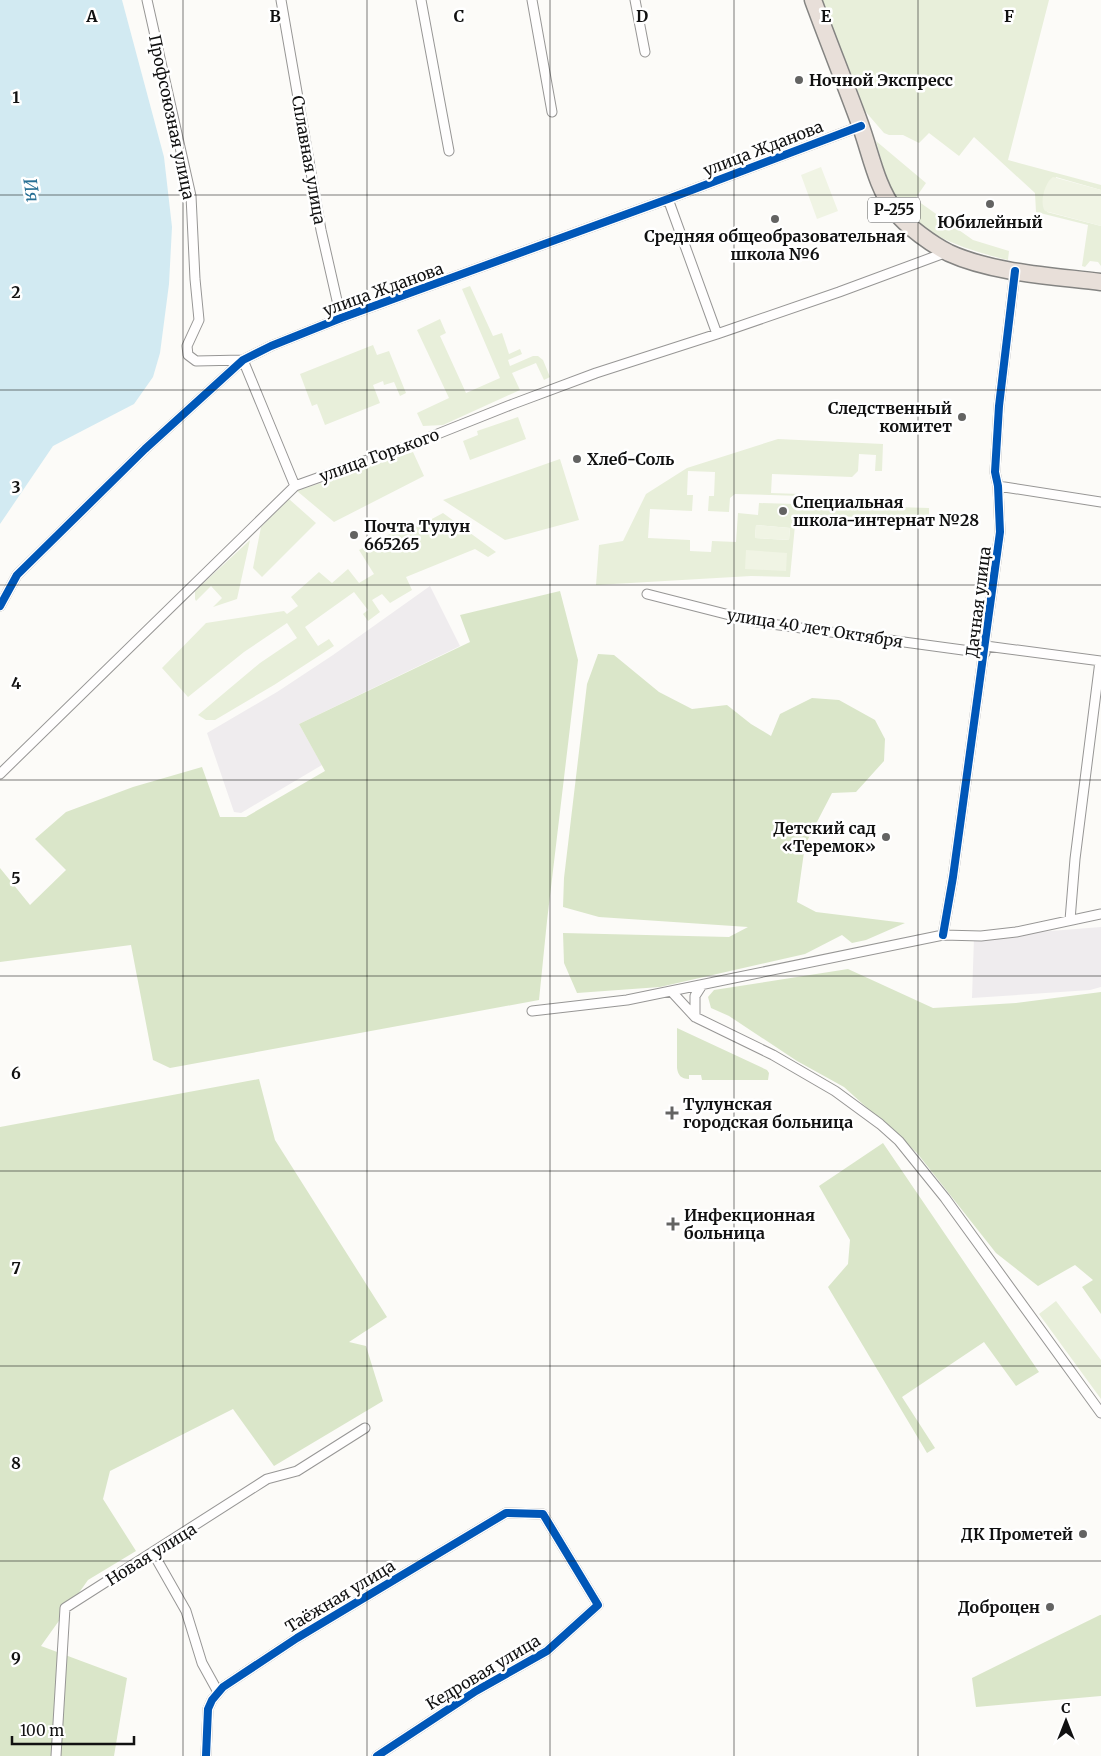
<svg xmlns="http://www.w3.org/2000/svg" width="1101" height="1756" viewBox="0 0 1101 1756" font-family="Merriweather,serif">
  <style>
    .industrial { fill: #efecee }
    .green { fill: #e8efda; fill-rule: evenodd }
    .forest { fill: #dae6c9 }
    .pitch { fill: #f0f4e4 }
    .water { fill: #d2eaf2 }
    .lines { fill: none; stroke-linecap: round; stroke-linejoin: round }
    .street-casing { stroke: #979695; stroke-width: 11 }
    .highway-casing { stroke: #848482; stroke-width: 19 }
    .street { stroke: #fffefe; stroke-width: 9 }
    .highway { stroke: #e8dfd9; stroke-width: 16 }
    .cycleway-casing { stroke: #fff; stroke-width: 11 }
    .cycleway { stroke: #0057b8; stroke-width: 8 }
    .grid { fill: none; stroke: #111; stroke-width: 1; stroke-opacity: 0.55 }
    .poi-dot { fill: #636362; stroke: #fff; stroke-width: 2 }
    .labels { text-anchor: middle; stroke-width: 5; stroke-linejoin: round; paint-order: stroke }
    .shield { fill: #fff; stroke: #585858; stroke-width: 1 }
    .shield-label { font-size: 15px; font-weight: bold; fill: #111 }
    .poi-label { font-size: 16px; font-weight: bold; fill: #111; stroke: #fff; text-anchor: start }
    .street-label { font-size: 16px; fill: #111; stroke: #fff }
    .water-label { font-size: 18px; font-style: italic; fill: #287095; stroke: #fff }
    .grid-label { font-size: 16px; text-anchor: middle; font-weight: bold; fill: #111; stroke: #fff; stroke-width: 5; stroke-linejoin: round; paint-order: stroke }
  </style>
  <rect width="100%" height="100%" fill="#fcfbf8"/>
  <path class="industrial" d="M430,586L460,646L299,724L322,765L241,813L234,812L207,733L277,692L333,655Z
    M1101,927V987L1090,990L972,998L974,937Z"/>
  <path class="green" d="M821,0H1049L1008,160L1101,185V190L1056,177L1047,212L1101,226V266L1098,262L1090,261L1085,267L1082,266L1088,225L1036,212L1035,193L974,137L959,156L929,133L919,143L903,135H889L884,133L865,111L855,83Z
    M876,141L926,183L915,199L973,240L1009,251L1008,260C970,251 917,235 896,199C887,184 881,158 876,141Z
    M470,286L493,336L502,333L509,354L520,349L522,354L508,360L510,366L533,356H538L543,360L550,377L544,380L536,363L512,373L520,390L443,425L423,426L417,413L449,398L417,330L440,319L446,333L440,336L466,393L500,378L462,289Z
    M373,345L377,355L389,351L406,393L400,396L394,382L384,385L383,381L373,385L380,403L325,425L317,404L312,406L300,374Z
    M518,417L526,439L470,460L463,441L478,435L477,431Z
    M778,439L883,444L882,471H875L876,455L859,454L858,471L852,477L772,474L771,493L801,494L802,496L735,494L730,498L729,512L708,511L709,496H714L715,472L688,471L687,495H693L692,511L650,509L648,538L690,540V551L711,552L712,541L736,542L738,513L758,515L759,503L929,508V519L796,515L790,577L751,576L596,585L599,545L623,541L646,494L687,468ZM756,525L790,528L789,540L755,538Z
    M413,452L424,476L334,522L297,491Z
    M560,459L579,520L505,540L443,500Z
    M289,499L316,523L262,577L253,568L261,527Z
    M443,513L496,552L488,557L475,549L406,577L412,590L390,603L382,594L372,600L380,612L368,621L363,614L368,610L354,592L305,627L318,646L329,639L334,646L274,685L215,720H206L198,715L260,663L297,638L287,623L244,652L188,697L162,668L206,623L284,611L287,614L298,606L291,597L319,572L332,583L348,569L359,583L374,574L359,550L413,522L417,527Z
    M250,540L237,599L213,607L222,598L211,586L196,601L195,599V591Z
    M1056,1301L1101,1360V1399L1039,1314Z"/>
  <path class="forest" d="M560,591L578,660L547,921L539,1000L170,1068L153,1060L131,945L0,962V868L30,905L66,870L35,839L66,812L133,787L202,767L220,817H246L325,771L299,724L470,642L460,615Z
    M598,654L614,655L659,692L692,709L727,705L751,724L771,736L780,714L812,698L839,700L875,720L885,739L884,761L856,792L832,793L805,845L797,902L816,912L905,923L866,940L852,943L842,935L805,954L660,987L577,993L564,963L563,933L729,937L748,927L599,917L563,907L564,878L587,684Z
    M848,969L933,1008L1016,1003L1101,992V1314L1082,1287L1093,1280L1075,1265L1038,1286L996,1253L917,1153L844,1087L797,1061L729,1016L711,1008L708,997L714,990Z
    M677,1028L767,1070L769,1073L768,1080H702L701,1075H689V1079C681,1079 678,1075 677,1068Z
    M259,1079L275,1140L387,1317L349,1342L366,1346L383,1401L274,1466L233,1409L110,1471L103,1499L136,1551L88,1580L41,1646L127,1678L114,1756H0V1127Z
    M883,1143L1039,1372L1016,1386L984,1342L902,1397L935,1448L927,1453L828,1287L848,1264L850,1240L819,1186Z
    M1100,1615H1101V1696L976,1707L972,1678Z"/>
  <path class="pitch" d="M821,167L838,211L817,219L801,175Z
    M1053,177L1101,190V226L1045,211C1039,203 1045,182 1053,177Z
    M756,525L790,528L789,540L755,538Z
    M746,550L787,553L786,571L745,569Z"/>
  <path class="water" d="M0,0H122L164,157L172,227L169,284L160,353L153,377L134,404L53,446L0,524Z"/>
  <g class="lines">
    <defs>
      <path id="street" d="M147,0L191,196L195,279L199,320L187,346L188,355L196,361L243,360L295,486
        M281,0L321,230L341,318
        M421,0L449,151
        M532,0L552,112
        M635,0L645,52
        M717,334L839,292L947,252
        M998,486L1101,502
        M647,594L757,622L985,653
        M0,606L17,575L145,449L243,360L271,346L341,318L668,199L861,126
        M986,646L1101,661
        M0,774L295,486L415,443L513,404L596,373L717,334L668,199
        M1070,920L1075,859L1100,661
        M943,935L953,877L1000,532L998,486L995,472L999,406L1015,271
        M671,991L695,1017L773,1055L835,1091L880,1124L899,1141L945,1198L1101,1413
        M532,1011L627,1000L943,935L981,936L1016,932L1101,914
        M695,1017V996L702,985
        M153,1553L186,1611L202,1663L218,1692
        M56,1756L65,1608L267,1479L297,1471L365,1428
        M206,1756L208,1709L212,1700L223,1687L297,1638L506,1513L543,1514L598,1605L547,1651L476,1691L377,1756"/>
      <path id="highway" d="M813,0C828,41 845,83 860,124C871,154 876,186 895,211C906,226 933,245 949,253C993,273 1053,276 1101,282"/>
    </defs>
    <use href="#street" class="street-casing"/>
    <use href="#highway" class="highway-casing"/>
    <use href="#street" class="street"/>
    <use href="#highway" class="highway"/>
    <defs>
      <path id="cycleway" d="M0,606L17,575L145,449L243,360L271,346L341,318L668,199L861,126
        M943,935L953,877L1000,532L998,486L995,472L999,406L1015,271
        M206,1756L208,1709L212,1700L223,1687L297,1638L506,1513L543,1514L598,1605L547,1651L476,1691L377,1756"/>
    </defs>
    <use href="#cycleway" class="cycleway-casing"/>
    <use href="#cycleway" class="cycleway"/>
  </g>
  <path class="grid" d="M183,0V1756M367,0V1756M550,0V1756M734,0V1756M918,0V1756M0,195H1101M0,390H1101M0,585H1101M0,780H1101M0,976H1101M0,1171H1101M0,1366H1101M0,1561H1101"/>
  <g class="poi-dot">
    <circle cx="799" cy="80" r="5"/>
    <circle cx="990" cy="204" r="5"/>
    <circle cx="775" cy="219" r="5"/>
    <circle cx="962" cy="417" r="5"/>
    <circle cx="577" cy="459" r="5"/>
    <circle cx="783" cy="511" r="5"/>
    <circle cx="354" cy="535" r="5"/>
    <circle cx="886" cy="837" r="5"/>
    <path d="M669.5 1105.5h5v5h5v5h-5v5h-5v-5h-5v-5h5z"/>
    <path d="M670.5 1216.5h5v5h5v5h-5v5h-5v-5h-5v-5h5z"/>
    <circle cx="1083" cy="1534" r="5"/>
    <circle cx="1050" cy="1607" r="5"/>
  </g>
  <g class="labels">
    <rect class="shield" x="868" y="197.5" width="52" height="25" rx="4"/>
    <g class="shield-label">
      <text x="894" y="215">Р-255</text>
    </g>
    <g class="poi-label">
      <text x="809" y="86">Ночной Экспресс</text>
      <text x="990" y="228" text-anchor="middle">Юбилейный</text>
      <text x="775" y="242" text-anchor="middle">Средняя общеобразовательная<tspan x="775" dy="18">школа №6</tspan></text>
      <text x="952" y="414" text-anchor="end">Следственный<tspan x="952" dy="18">комитет</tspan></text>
      <text x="587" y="465">Хлеб-Соль</text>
      <text x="793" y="508">Специальная<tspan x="793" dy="18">школа-интернат №28</tspan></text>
      <text x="364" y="532">Почта Тулун<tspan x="364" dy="18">665265</tspan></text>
      <text x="876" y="834" text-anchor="end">Детский сад<tspan x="876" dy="18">«Теремок»</tspan></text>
      <text x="683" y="1110">Тулунская<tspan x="683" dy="18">городская больница</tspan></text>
      <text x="684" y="1221">Инфекционная<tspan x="684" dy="18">больница</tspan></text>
      <text x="1073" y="1540" text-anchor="end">ДК Прометей</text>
      <text x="1040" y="1613" text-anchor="end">Доброцен</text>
    </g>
    <g class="street-label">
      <text transform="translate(172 117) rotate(78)" y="6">Профсоюзная улица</text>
      <text transform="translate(763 148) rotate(-21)" y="6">улица Жданова</text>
      <text transform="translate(309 160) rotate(80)" y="6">Сплавная улица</text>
      <text transform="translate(383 289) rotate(-20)" y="6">улица Жданова</text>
      <text transform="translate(379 455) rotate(-20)" y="6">улица Горького</text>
      <text transform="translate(978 602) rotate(-83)" y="6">Дачная улица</text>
      <text transform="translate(815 628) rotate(9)" y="6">улица 40 лет Октября</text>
      <text transform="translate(151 1554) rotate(-32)" y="6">Новая улица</text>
      <text transform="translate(340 1596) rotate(-31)" y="6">Таёжная улица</text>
      <text transform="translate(483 1672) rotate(-31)" y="6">Кедровая улица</text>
    </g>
    <g class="water-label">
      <text transform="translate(31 190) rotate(81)" y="6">Ия</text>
    </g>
  </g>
  <g class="grid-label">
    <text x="92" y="22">A</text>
    <text x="275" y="22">B</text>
    <text x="459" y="22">C</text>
    <text x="642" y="22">D</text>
    <text x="826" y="22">E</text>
    <text x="1009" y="22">F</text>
    <text x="16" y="103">1</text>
    <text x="16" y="298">2</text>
    <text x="16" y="493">3</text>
    <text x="16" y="689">4</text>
    <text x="16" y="884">5</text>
    <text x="16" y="1079">6</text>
    <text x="16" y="1274">7</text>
    <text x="16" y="1469">8</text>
    <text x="16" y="1664">9</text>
  </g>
  <g transform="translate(1066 1721)" stroke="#ffffff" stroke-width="4" paint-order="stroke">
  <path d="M0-4L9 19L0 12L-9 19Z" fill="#111111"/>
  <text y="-8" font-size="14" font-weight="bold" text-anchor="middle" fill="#111111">С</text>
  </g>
  <path d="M12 1736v8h122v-8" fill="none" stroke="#111111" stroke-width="2.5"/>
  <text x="20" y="1736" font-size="15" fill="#111111" stroke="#ffffff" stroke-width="4" paint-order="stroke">100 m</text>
</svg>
